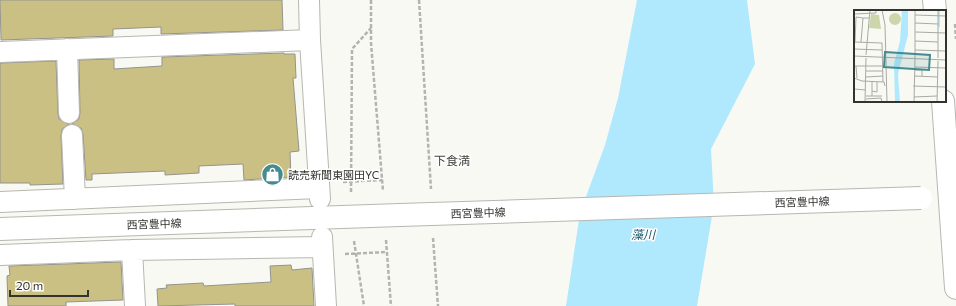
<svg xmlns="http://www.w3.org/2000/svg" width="956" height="306" viewBox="0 0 956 306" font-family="Commissioner,'Noto Sans JP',sans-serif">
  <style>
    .water { fill: #b0e9fd }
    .building { fill: #cbc084; stroke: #94938e }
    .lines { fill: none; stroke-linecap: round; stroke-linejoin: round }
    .street-casing { stroke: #b7b7b2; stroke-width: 22 }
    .secondary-casing { stroke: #b7b7b2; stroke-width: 24 }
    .path { stroke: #b4b4af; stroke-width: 2.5; stroke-dasharray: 4 2; stroke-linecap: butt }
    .street { stroke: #fff; stroke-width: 20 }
    .secondary { stroke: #fff; stroke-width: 22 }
    .secondary-bridge-casing { stroke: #b7b7b2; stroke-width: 24; stroke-linecap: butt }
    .secondary-bridge { stroke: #fff; stroke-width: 22 }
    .labels { text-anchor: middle; stroke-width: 3; stroke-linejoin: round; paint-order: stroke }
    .poi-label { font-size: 11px; fill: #333331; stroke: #fff; text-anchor: start }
    .street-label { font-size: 11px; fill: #333331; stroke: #fff }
    .neighbourhood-label { font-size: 12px; fill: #454440; stroke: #fff }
    .water-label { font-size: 12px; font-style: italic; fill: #1b5668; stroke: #fff }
    .inset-river { fill: none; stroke: #b0e9fd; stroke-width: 2 }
    .inset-road { fill: none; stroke: #aaaaa5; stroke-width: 1 }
    .view { fill: #448b92; fill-opacity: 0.15; stroke: #448b92; stroke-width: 2 }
    .inset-edge { fill: none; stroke: #333331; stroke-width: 2 }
  </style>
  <rect width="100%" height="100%" fill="#f9f9f3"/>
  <path class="water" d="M637,0H747L755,64L711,149L714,204L697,306H566L580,213L605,145L618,98Z"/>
  <path class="building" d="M0,0H282L283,30L161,34V27L113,29V36L1,40Z
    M284,53V54H295L296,78H293L299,151L290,152L291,177L244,180L243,164L199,166V173L165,175V171L92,174V180H86L83,134L81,128L72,124L79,119L80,113L79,60L114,59V69L162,66V57Z
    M56,61L58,114L59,119L69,124L62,129L61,136L63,184L30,185V183H0V63Z
    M121,262L123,300L66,302V306H8L7,276L10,275L9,266Z
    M291,265L292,270L312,268L314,306H235V304L158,306L157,289L167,288L166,285L203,283L204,286L271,282L270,266Z"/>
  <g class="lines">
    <defs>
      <path id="street" d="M309,0L310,40L320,199
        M67,49L69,113
        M0,52L310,40
        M72,135L75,199
        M0,202L319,188
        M322,237L326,306
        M132,250L135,306
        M0,255L132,250L322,247"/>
      <path id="secondary" d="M934,0L935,11
        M943,101L956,288
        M0,229L400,215"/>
    </defs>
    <use href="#street" class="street-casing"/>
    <use href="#secondary" class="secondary-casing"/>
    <path class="path" d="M371,0V43L383,191
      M419,0L431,189
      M955,24L956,39
      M343,182L382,180
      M351,192L352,49L371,28
      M433,238L438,306
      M386,240L391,306
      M354,241L364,306
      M345,254L387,252"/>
    <use href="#street" class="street"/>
    <use href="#secondary" class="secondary"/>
    <defs>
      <path id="secondary-bridge" d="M400,215L921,198"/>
    </defs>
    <use href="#secondary-bridge" class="secondary-bridge-casing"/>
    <use href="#secondary-bridge" class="secondary-bridge"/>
  </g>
  <defs>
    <symbol id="shop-disc" viewBox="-11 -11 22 22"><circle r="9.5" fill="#448b92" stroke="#fff"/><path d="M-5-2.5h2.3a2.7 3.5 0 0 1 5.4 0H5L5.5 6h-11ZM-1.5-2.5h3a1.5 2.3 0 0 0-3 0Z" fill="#fff"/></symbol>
  </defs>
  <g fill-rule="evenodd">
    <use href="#shop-disc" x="260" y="162" width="25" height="25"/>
  </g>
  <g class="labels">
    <g class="poi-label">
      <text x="288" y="179">読売新聞東園田YC</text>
    </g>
    <g class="street-label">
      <text transform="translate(802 202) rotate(-2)" y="4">西宮豊中線</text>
      <text transform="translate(478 213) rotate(-2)" y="4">西宮豊中線</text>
      <text transform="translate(154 224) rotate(-2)" y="4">西宮豊中線</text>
    </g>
    <g class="neighbourhood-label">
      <text x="452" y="165">下食満</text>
    </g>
    <g class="water-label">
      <text x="643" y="239">藻川</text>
    </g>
  </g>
  <g transform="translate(854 10)">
    <rect width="92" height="92" fill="#f9f9f3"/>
    <path d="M35 9a6 6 0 1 1 12 0a6 6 0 1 1-12 0ZM17,4L25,5L27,19L15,18Z" fill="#cdd5aa"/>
    <path d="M48,0H54V25L44,64L46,92H41L40,54L46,31Z" fill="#b0e9fd"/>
    <path class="inset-river" d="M85,17V0"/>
    <path class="inset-road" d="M28,0L31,15L33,92M0,4L22,3V0M61,5L92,6M61,13L84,14M61,22L92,23M61,31L84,32M0,32L28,33L29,72M1,32L2,7L9,8M7,32L9,8H15M0,39L28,40M61,40L92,41M12,45L16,0M0,46L92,50M61,48V0M84,48V0M0,56H29M2,56L3,68M61,57L92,58M61,60H68V66M12,61H29M60,66L84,67M12,67L29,66M0,68L8,71L30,72L31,76M59,76L92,77M0,79L12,80M18,81L23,82V72M12,86H28M18,86V71M60,87L83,86M12,89L27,88L28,92M11,92L12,48M60,92L61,49M83,92L84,51"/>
    <path class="view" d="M31,42L76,45L75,60L30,57Z"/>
    <rect width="92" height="92" class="inset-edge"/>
  </g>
  <path d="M10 290v6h78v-6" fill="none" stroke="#333331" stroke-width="2"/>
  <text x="16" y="290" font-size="12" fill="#333331" stroke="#ffffff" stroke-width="3" paint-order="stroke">20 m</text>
</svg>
